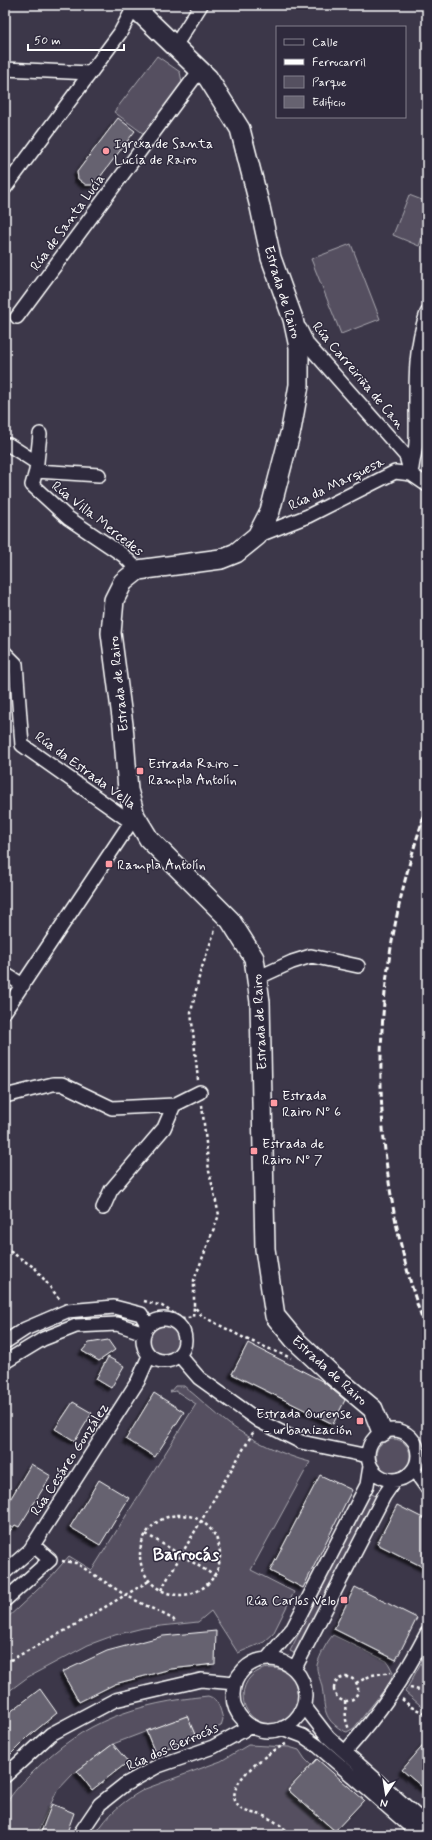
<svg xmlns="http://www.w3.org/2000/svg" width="432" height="1840" viewBox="0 0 432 1840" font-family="Mynerve,sans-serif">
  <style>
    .green { fill: #555060; stroke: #aaa8b0 }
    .building { fill: #666270; stroke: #fff; filter: url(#shadow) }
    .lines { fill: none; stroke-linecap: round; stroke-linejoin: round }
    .street-casing { stroke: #fff; stroke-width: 16 }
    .secondary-casing { stroke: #fff; stroke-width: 22 }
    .path { stroke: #fff; stroke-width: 2.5; stroke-dasharray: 3 3; stroke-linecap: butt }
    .street { stroke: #2f2a3d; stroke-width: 13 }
    .secondary { stroke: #2f2a3d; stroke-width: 19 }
    .rail { stroke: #fff; stroke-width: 3; stroke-dasharray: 6 3; stroke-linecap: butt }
    .poi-dot { fill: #ff9aa2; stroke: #2f2a3d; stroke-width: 1.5 }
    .labels { text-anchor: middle; stroke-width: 3; stroke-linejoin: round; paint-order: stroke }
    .poi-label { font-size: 14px; fill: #fff; stroke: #2f2a3d; text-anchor: start }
    .street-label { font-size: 14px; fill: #fff; stroke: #2f2a3d }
    .district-label { font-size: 18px; font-weight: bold; fill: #fff; stroke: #2f2a3d }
  </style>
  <defs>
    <filter id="shadow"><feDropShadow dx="-3.5" dy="3.5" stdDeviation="1" flood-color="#0009"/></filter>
  </defs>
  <rect width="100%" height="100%" fill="#3c3749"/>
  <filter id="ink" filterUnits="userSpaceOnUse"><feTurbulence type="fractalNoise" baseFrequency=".025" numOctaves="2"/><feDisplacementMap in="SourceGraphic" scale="8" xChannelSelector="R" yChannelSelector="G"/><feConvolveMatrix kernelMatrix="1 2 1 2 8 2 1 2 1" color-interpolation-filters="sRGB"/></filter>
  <g filter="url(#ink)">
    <path class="green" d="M157,56L180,72L182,82L144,134L114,112Z
      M409,195L427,202V224L419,246L393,235Z
      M351,244L380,319L341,334L311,259Z
      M150 1340a14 14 0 1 1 28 0a14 14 0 1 1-28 0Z
      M175,1386H184C199,1398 213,1412 229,1424C249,1439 285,1456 310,1462L251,1570L294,1592L273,1634L264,1642L238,1653L211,1611L198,1622L143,1628L115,1635L88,1645L28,1677L5,1694V1620L49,1579L69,1556L92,1570L196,1404L176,1391L170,1392Z
      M376 1456a17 17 0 1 1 34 0a17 17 0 1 1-34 0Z
      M369,1493L376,1496L296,1654L290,1651Z
      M333,1635L387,1661L393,1672L391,1681L354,1728L347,1732C343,1731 340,1729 336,1726C322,1715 325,1703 322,1687C321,1680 316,1672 317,1665C319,1657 327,1641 333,1635Z
      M427,1652V1711L405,1692Z
      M243 1696a28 28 0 1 1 56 0a28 28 0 1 1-56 0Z
      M208,1696C219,1699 220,1709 223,1719L221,1726L196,1737L187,1716L113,1744L73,1774L57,1791L36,1835H5C5,1826 2,1812 6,1805C11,1793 24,1781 33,1772C84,1720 137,1703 208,1696Z
      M248,1745L289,1747L299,1750L305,1759L311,1765L288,1790L340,1835H95C108,1814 123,1801 145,1789L221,1761Z"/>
    <path class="building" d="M118,118L135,131L94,185H86L78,179L77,172Z
      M108,1340L115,1350L99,1361L82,1351L89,1343Z
      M248,1343L322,1381L345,1400L333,1424L232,1374Z
      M108,1357L124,1366L111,1388L96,1379Z
      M154,1393L184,1412L155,1457L126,1439Z
      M73,1402L92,1413L75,1441L55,1429Z
      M31,1464L51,1476L19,1527L15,1525L5,1537V1508Z
      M320,1475L352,1490L303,1588L270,1571Z
      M99,1480L129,1498L100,1545L70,1527Z
      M397,1505L427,1520V1569L377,1544Z
      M355,1587L417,1618L396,1660L334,1629Z
      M216,1631L215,1664L171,1669L115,1684L79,1702L62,1672L107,1651L163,1636Z
      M40,1689L57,1713L29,1736L5,1760V1716Z
      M187,1716L196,1737L155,1753L146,1731Z
      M427,1741V1791L402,1770Z
      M113,1744L128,1762L92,1790L77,1771Z
      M317,1759L364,1800L335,1831L288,1790Z
      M52,1804L74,1813L66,1835H40Z"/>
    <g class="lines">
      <defs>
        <path id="street" d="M175,46L201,5
          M5,69L90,73
          M5,188L120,33L134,7
          M17,317L200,70
          M300,329L308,345L406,456L411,474
          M9,445L37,463
          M412,468C413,459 416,450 416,441C417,398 412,354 427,313
          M36,471L40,434
          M99,475L36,471L32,485L68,518L123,555L138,570
          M257,536L308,516L395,472L411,474L427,485
          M5,653L16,664L22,745L131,822
          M5,974L23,985
          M257,978L292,962L311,956L358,966
          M5,1011L135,816
          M5,1096L53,1084H62L112,1108L174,1105L200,1092
          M103,1208L111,1190L164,1128L174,1105
          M143 1340a21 21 0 1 1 42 0a21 21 0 1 1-42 0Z
          M5,1342L25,1329L67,1311L114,1307L141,1314L148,1326
          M179,1355L199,1378L259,1421L301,1442L368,1456
          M5,1362L43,1339L76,1326L117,1324L144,1333
          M368 1455a25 25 0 1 1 50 0a25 25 0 1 1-50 0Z
          M414,1470L427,1488
          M5,1572L30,1550L138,1381L149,1356
          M5,1600L50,1560L33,1545
          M267,1659L293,1628L367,1485L370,1466
          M233 1695a36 36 0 1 1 72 0a36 36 0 1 1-72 0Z
          M295,1668L384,1496L395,1480
          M304,1706L328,1737L427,1825
          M282,1728L303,1736L319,1747L420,1835
          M345,1752C380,1713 403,1679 427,1633
          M5,1776L51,1734L115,1700L201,1680L235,1683
          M79,1835L100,1804L124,1785L158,1766L213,1747L251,1726"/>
        <path id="secondary" d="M132,5L208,78L240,129L260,207L271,258L293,319L299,347V385L291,430L270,511L257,536L236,553L221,559L138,570L123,582L114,600L111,633L123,725L128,790L135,816L149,839L230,920L254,958L260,1002L265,1249L275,1316L294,1339L330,1373L373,1409L382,1432"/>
      </defs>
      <use href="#street" class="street-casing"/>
      <use href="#secondary" class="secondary-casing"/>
      <path class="path" d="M198,1080L191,1012L200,973L216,927
        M202,1105L209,1171L219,1215L194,1280V1306L202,1316L246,1339L291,1358
        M5,1248L35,1268L61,1301
        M144,1301L162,1306L183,1319L193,1317L194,1307
        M140 1555a40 40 0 1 1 80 0a40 40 0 1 1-80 0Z
        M146,1534L181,1555L254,1431
        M62,1561L76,1563L125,1595L173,1619L176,1623
        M161,1590L181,1555L215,1576
        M5,1663L68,1629L149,1581
        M334 1689a12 12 0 1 1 24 0a12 12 0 1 1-24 0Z
        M356,1683L372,1675L391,1672
        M410,1688L424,1691L427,1689
        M402,1699L411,1707L427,1714
        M345,1701L346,1720L349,1730
        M286,1744C270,1751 217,1787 240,1808C246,1813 255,1813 261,1815C273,1819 283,1827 292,1835"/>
      <use href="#street" class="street"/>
      <use href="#secondary" class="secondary"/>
      <path class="rail" d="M427,808C366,980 365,1161 427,1333"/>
    </g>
  </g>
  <g class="poi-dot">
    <circle cx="106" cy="151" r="4"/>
    <rect x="136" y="767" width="8" height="8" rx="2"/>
    <rect x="105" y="860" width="8" height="8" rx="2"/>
    <rect x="270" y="1099" width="8" height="8" rx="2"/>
    <rect x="250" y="1147" width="8" height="8" rx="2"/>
    <rect x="356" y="1417" width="8" height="8" rx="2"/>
    <rect x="340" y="1596" width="8" height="8" rx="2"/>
  </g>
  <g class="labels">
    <g class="poi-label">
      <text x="114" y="148">Igrexa de Santa<tspan x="114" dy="16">Lucía de Rairo</tspan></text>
      <text x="148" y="768">Estrada Rairo -<tspan x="148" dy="16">Rampla Antolín</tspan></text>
      <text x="117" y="869">Rampla Antolín</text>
      <text x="282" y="1100">Estrada<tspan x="282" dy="16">Rairo Nº 6</tspan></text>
      <text x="262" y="1148">Estrada de<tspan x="262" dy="16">Rairo Nº 7</tspan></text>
      <text x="352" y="1418" text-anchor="end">Estrada Ourense<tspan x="352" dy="16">- urbanización</tspan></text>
      <text x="336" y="1605" text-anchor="end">Rúa Carlos Velo</text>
    </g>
    <g class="street-label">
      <text transform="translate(67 222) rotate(-54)" y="5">Rúa de Santa Lucía</text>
      <text transform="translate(283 292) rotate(73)" y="5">Estrada de Rairo</text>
      <text transform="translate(359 375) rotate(50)" y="5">Rúa Carreiriña de Can</text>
      <text transform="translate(336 483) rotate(-26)" y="5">Rúa da Marquesa</text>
      <text transform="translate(98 518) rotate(38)" y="5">Rúa Villa Mercedes</text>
      <text transform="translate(118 684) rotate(-96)" y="5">Estrada de Rairo</text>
      <text transform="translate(86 770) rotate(36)" y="5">Rúa da Estrada Vella</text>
      <text transform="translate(259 1022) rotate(-93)" y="5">Estrada de Rairo</text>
      <text transform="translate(330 1370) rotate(42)" y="5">Estrada de Rairo</text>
      <text transform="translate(69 1459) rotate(-57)" y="5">Rúa Cesáreo González</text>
      <text transform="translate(172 1746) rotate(-24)" y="5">Rúa dos Berrocás</text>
    </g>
    <g class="district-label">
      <text x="186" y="1560">Barrocás</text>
    </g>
  </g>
  <rect width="432" height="1840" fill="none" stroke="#2f2a3d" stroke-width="20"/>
  <rect x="10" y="10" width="412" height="1820" fill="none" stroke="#fff" stroke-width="1.5" filter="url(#ink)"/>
  <rect x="276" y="26" width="130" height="92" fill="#2f2a3d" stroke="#827f8b"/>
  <rect x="284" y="39" width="20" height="6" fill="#2f2a3d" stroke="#827f8b"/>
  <text x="312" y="46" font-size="12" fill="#ffffff">Calle</text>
  <rect x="284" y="59" width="20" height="6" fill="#ffffff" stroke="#827f8b"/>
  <text x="312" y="66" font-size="12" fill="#ffffff">Ferrocarril</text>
  <rect x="284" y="76" width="20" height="12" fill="#555060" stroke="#827f8b"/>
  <text x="312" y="86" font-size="12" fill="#ffffff">Parque</text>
  <rect x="284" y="96" width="20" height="12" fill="#666270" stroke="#827f8b"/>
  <text x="312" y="106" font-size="12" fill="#ffffff">Edificio</text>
  <g transform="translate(386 1794) rotate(192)" stroke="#2f2a3d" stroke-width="3" paint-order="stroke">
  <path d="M0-3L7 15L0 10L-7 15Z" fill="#ffffff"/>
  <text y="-6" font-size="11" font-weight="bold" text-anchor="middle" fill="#ffffff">N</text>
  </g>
  <path d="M28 44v6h96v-6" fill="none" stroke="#ffffff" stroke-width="2"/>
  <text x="34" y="44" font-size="12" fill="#ffffff" stroke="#2f2a3d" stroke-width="3" paint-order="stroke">50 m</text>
</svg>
